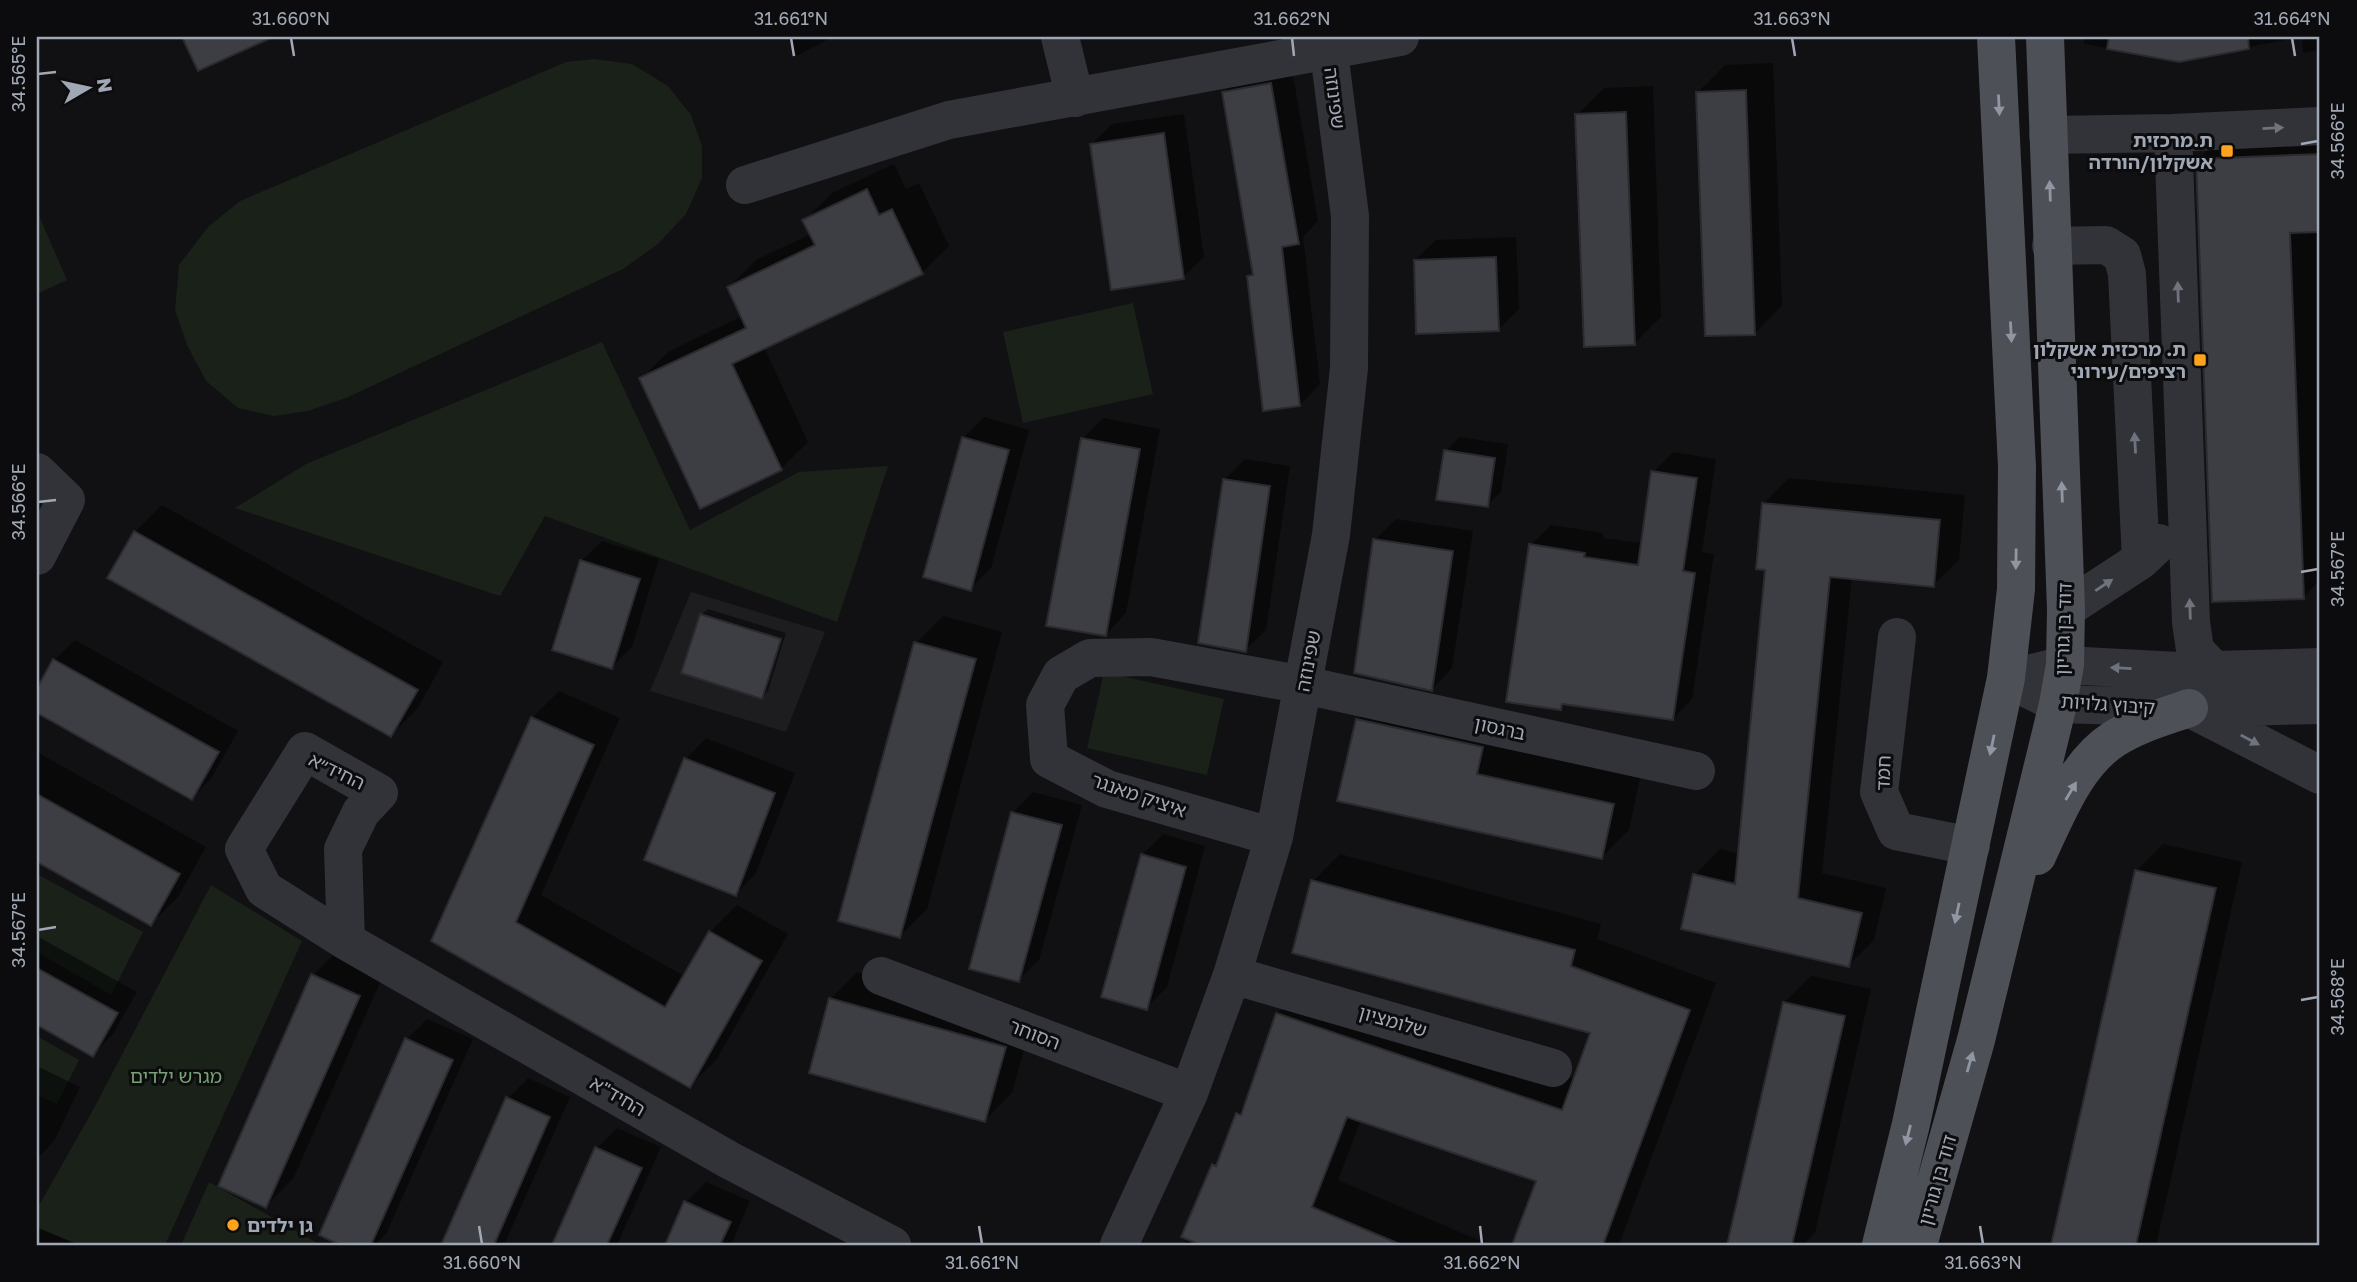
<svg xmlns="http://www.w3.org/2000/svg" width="2357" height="1282" viewBox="0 0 2357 1282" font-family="'Golos Text','Noto Sans Hebrew',sans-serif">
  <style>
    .built { fill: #1d1d20 }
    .green { fill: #192119 }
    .shadow { fill: #0007 }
    .building { fill: #3d3e43; stroke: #2b2b2f; stroke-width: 2 }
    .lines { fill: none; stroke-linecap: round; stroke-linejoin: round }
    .minor { stroke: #323338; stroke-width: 38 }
    .major { stroke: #4d5057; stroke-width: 38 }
    .oneway { fill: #9096a2 }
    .oneway2 { fill: #6f737d }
    .ticks { fill: none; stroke: #a1a8b5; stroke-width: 2.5 }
    .poi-dot { fill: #ffa21d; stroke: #0c0c0e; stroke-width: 2.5 }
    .labels { text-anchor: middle; stroke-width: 6; stroke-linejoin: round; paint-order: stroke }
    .street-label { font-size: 19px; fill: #a1a8b5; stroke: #0c0c0e }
    .poi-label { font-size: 19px; font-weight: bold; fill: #a1a8b5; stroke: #0c0c0e; text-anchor: end }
    .park-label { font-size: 19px; fill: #76a275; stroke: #0c0c0e }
    .neatline { fill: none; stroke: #a1a8b5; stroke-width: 2.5 }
    .ticks-label { font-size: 18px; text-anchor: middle; fill: #a1a8b5 }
  </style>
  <rect width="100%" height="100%" fill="#111113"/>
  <path class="built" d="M691,592L825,632L786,732L650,691Z"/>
  <path class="green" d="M594,59L632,64L668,86L691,115L702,146V178L686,214L658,244L623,269L346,398L308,411L274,416L238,408L206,381L187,345L175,310L179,265L208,227L240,201L566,62Z
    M37,211L67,280L37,294Z
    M1133,303L1153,394L1023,423L1003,332Z
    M602,342L690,530L799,472L888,466L837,622L545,516L500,596L235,508L306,464Z
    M1104,672L1224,699L1207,775L1087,748Z
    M37,874L143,932L111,995L37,952Z
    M211,885L302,941L165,1245H80L37,1228V1209L93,1110Z
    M37,1036L79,1060L57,1104L37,1095Z
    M209,1182L321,1245H181Z"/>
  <path class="shadow" d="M787,37H832L797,56Z
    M2085,37H2320V50L2303,53L2302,37L2179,60L2084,44Z
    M1291,63L1318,221L1303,237L1320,384L1300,405L1249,276L1254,271L1223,93L1244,72Z
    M1773,63L1782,306L1755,333L1698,92L1725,65Z
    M1653,86L1661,317L1634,344L1577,115L1604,88Z
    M1184,114L1204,257L1183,277L1092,144L1112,124Z
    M2320,129V231H2317L2320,305V580L2304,597L2198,160L2225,133Z
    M894,164L906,189L919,183L949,246L922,273L764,347L808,442L781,469L641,379L668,352L742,316L729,287L756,260L811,234L805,220L832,193Z
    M1516,237L1519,309L1498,330L1415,260L1436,240Z
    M984,417L1029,430L991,568L970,589L963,438Z
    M1103,418L1160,429L1126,613L1106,634L1082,439Z
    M1459,437L1508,444L1501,492L1487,505L1446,451Z
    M1673,452L1716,459L1702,552L1714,554L1692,699L1673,719L1566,703L1561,709L1531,545L1551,525L1603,533V538L1642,543L1653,472Z
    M1245,459L1290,466L1266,630L1245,650L1225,479Z
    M1789,478L1965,495L1959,560L1933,585L1852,577L1822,873L1886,888L1874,940L1849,965L1695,875L1720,849L1739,854L1767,569L1764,503Z
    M162,505L443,662L418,708L391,735L135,532Z
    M1396,519L1473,531L1452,668L1432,689L1375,540Z
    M602,541L659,559L632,647L612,667L581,561Z
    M708,609L786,633L768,691L762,697L701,615Z
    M943,616L1002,632L927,909L900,936L916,643Z
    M75,640L238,731L212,777L192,798L37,711V692L54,660Z
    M559,691L620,718L541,895L684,976L710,932L737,905L788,934L717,1059L690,1086L434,940L532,718Z
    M1384,693L1640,777L1629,830L1602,857L1357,720Z
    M706,738L795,773L756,873L736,894L686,759Z
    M37,752L206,847L178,897L151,924L37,860Z
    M1033,792L1082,805L1039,960L1018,980L1013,813Z
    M1163,834L1205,846L1167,987L1146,1008L1142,855Z
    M2163,844L2242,862L2156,1245H2053L2136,871Z
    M1340,854L1601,924L1597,939L1716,983L1619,1245H1514L1538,1180L1361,1120L1338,1180L1490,1245H1184L1214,1165L1221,1158L1237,1114L1247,1105L1277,1014L1304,987L1575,1079L1593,1032L1313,881Z
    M37,936L137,992L113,1034L93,1055L37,1023Z
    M340,948L386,969L293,1179L266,1206L313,975Z
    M857,972L1032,1021L1012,1093L985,1120L830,999Z
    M1811,976L1871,989L1815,1233L1802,1245H1729L1784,1003Z
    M427,1019L473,1039L386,1234L375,1245H344L321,1235L407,1039Z
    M37,1066L80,1087L54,1141L37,1159Z
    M528,1078L570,1097L504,1245H443L508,1098Z
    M617,1128L661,1147L617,1245H554L597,1148Z
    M706,1182L750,1201L731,1245H667L686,1202Z
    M37,1227L78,1245H37Z"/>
  <path class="building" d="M182,37H273L198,71Z
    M2109,37H2248L2249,49L2179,62L2107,49Z
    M1271,83L1299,244L1282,247L1300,406L1263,411L1247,276L1253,275L1222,92Z
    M1746,90L1755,335L1705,336L1696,92Z
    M1626,112L1635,345L1584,347L1575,114Z
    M1164,133L1184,279L1111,290L1090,144Z
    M2320,154V232L2290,233L2304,599L2212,602L2196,159Z
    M867,189L879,215L892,209L923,274L732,364L782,470L700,509L639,378L746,328L727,287L815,245L802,220Z
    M1496,257L1499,331L1416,334L1414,260Z
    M962,437L1009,450L971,591L923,577Z
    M1081,438L1140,449L1106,636L1046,626Z
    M1444,450L1495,458L1488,507L1436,500Z
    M1651,471L1697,478L1683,571L1695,573L1673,720L1562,704L1561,710L1506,702L1529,544L1585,553L1584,557L1638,565Z
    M1223,479L1270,486L1246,652L1198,643Z
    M1762,503L1940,520L1934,587L1830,577L1798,898L1862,913L1849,967L1681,929L1693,874L1735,884L1765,570L1756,569Z
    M134,531L418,690L391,737L107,578Z
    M1373,539L1453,551L1432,691L1354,673Z
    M580,560L640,579L612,669L552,650Z
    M700,614L781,639L762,699L681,673Z
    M914,642L976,659L900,938L838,921Z
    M53,659L219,752L192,800L37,713V688Z
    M531,717L594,745L516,922L665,1007L709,931L762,961L690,1088L431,941Z
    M1356,719L1483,747L1477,774L1614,804L1602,859L1337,801Z
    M684,758L775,793L736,896L644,860Z
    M37,794L180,874L151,926L37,862Z
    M1011,812L1062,825L1019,982L969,969Z
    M1141,854L1186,867L1147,1010L1101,997Z
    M2135,870L2216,888L2136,1245H2051Z
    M1311,880L1575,950L1571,966L1690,1010L1603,1245H1512L1536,1181L1347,1117L1312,1207L1402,1245H1201L1181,1237L1212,1164L1216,1166L1236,1113L1241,1115L1276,1013L1562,1110L1590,1033L1292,953Z
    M37,968L118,1013L93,1057L37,1025Z
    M311,974L360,996L266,1208L218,1186Z
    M829,998L1006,1047L985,1122L809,1073Z
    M1783,1002L1845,1016L1792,1245H1727Z
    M405,1038L453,1060L371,1245H340L319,1235Z
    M506,1097L550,1117L494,1245H441Z
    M595,1147L642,1168L607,1245H552Z
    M684,1201L731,1222L720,1245H665Z"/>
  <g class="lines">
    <path class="minor" d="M1060,37L1075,98
      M2173,133L2191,622L2195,650L2214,670
      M2048,135L2173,133L2320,126
      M745,185L949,120L1400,37
      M2051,246L2106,245L2122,255L2127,274L2141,560
      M37,472L66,500L37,556
      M2066,609L2141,560L2159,543
      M1897,637L1879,792L1896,831L1971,846
      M2032,673L2065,665L2178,671L2320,667
      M2006,678L2058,704L2189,708L2320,705
      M2191,709L2320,775
      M1274,837L1107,789L1049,759L1045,705L1061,675L1090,658L1151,657L1304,685L1696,771
      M346,941L343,849L361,812L379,793L305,751L244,849L264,889L346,941L729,1160L892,1245
      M1232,975L1553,1068
      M881,976L1189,1093
      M1119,1245L1189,1093L1232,975L1274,837L1331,535L1349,368L1350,216L1327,37"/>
    <path class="major" d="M2037,856C2056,816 2075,764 2114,739C2137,724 2164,717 2189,708
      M1881,1245L1911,1124L2006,678L2016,589L2017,467L1996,37
      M1918,1245L1976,1040L2058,704L2065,665L2066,609L2045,37"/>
  </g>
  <defs><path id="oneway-solid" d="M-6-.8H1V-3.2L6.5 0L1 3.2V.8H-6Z" transform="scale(1.75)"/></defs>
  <g class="oneway">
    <use href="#oneway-solid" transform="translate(1999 105) rotate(87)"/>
    <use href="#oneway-solid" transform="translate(2050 191) rotate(-92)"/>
    <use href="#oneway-solid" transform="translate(2011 332) rotate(87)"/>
    <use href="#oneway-solid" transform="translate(2062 492) rotate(-92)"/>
    <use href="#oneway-solid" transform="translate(2016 559) rotate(91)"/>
    <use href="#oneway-solid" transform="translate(1992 745) rotate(102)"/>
    <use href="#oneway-solid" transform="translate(2071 791) rotate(-59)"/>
    <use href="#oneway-solid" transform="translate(1957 913) rotate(102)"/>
    <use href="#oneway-solid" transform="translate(1970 1062) rotate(-74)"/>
    <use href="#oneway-solid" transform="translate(1908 1135) rotate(104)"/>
  </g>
  <g class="oneway2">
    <use href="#oneway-solid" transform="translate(2273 128) rotate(-3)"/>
    <use href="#oneway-solid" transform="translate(2178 292) rotate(-92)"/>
    <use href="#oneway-solid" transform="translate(2135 443) rotate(-93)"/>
    <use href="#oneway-solid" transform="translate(2104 585) rotate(-34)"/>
    <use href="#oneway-solid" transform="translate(2190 609) rotate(-92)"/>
    <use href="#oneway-solid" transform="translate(2121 668) rotate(-177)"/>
    <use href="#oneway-solid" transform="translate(2250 740) rotate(28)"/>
  </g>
  <path class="ticks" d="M291,38L294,56M791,38L794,56M1292,38L1294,56M1792,38L1795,56M2292,38L2295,56M38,74L56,72M2301,144L2318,141M38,502L56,500M2301,572L2318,569M38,930L56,927M2301,1000L2318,997M479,1226L482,1244M979,1226L982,1244M1480,1226L1482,1244M1980,1226L1983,1244"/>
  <g class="poi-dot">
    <rect x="2220" y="144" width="14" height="14" rx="3.5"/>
    <rect x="2193" y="353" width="14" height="14" rx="3.5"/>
    <circle cx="233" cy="1225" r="7"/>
  </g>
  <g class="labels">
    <g class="street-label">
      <text transform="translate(1335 98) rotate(83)" y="7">שפינוזה</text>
      <text transform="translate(2063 629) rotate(-88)" y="7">דוד בן גוריון</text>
      <text transform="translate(1308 661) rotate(-79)" y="7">שפינוזה</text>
      <text transform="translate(2108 704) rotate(4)" y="7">קיבוץ גלויות</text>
      <text transform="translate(1500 728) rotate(12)" y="7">ברגסון</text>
      <text transform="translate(337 771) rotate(26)" y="7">החיד״א</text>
      <text transform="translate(1883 773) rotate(-88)" y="7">חמד</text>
      <text transform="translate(1139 795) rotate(19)" y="7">איציק מאנגר</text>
      <text transform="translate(1393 1021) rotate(16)" y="7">שלומציון</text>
      <text transform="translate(1035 1034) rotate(21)" y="7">הסוחר</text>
      <text transform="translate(618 1096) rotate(30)" y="7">החיד"א</text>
      <text transform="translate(1937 1180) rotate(-74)" y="7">דוד בן גוריון</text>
    </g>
    <g class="poi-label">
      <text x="2213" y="147">ת.מרכזית<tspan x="2213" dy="22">אשקלון/הורדה</tspan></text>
      <text x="2186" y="356">ת. מרכזית אשקלון<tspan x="2186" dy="22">רציפים/עירוני</tspan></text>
      <text x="247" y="1232" text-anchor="start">גן ילדים</text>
    </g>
    <g class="park-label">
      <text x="176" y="1083">מגרש ילדים</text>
    </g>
  </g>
  <rect width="2357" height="1282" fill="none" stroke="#0c0c0e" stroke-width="77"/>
  <g transform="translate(88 88) rotate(81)" stroke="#0c0c0e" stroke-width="5" paint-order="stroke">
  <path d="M0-5L12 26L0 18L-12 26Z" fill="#a1a8b5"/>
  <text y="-10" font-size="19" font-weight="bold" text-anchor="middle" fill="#a1a8b5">N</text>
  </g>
  <rect x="38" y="38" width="2280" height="1206" class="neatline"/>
  <g class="ticks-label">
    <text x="291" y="25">31.660°N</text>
    <text x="791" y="25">31.661°N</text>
    <text x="1292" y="25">31.662°N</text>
    <text x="1792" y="25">31.663°N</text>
    <text x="2292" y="25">31.664°N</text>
    <text transform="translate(19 74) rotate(-90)" y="6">34.565°E</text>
    <text transform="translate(2338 141) rotate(-90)" y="6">34.566°E</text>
    <text transform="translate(19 502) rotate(-90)" y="6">34.566°E</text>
    <text transform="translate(2338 569) rotate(-90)" y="6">34.567°E</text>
    <text transform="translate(19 930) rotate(-90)" y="6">34.567°E</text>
    <text transform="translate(2338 997) rotate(-90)" y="6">34.568°E</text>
    <text x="482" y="1269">31.660°N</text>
    <text x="982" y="1269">31.661°N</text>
    <text x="1482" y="1269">31.662°N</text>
    <text x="1983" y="1269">31.663°N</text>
  </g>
</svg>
